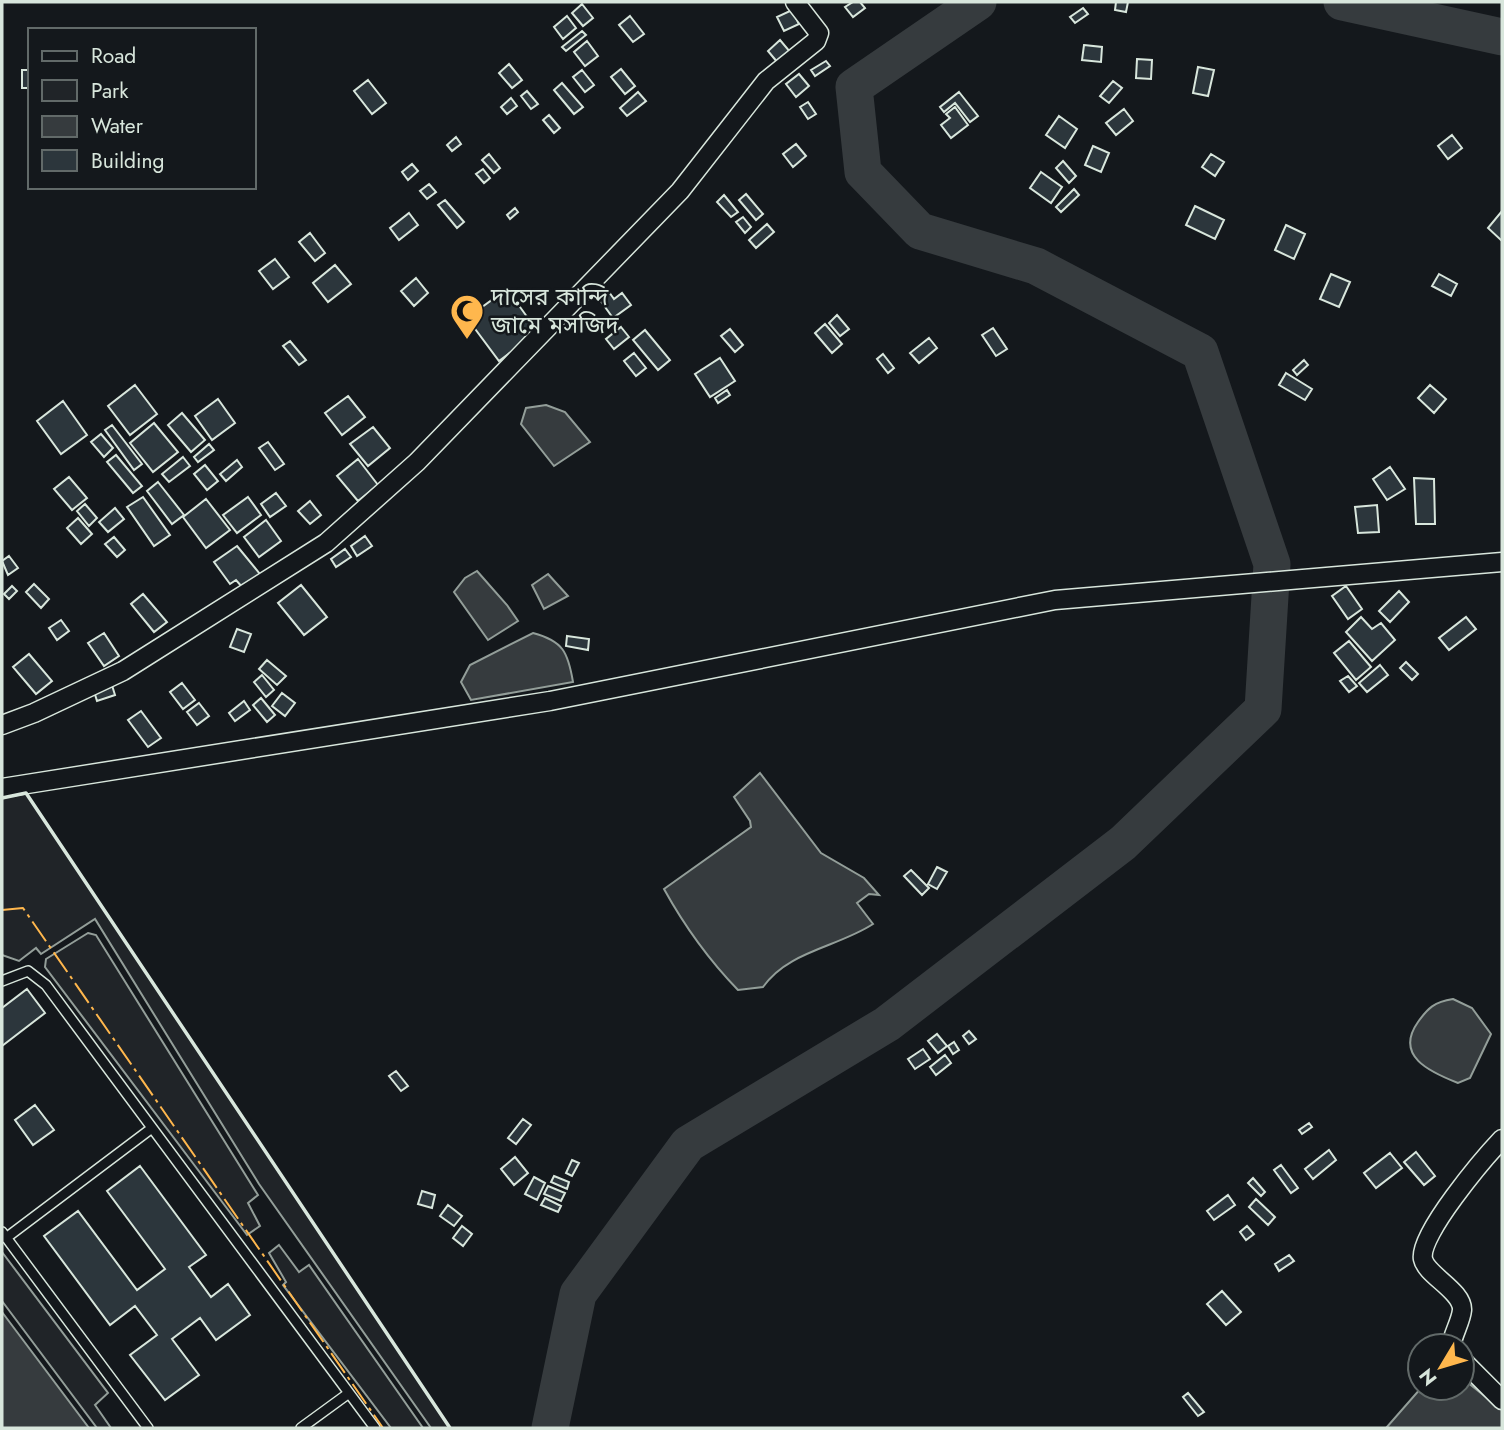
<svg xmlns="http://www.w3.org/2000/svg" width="1504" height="1430" viewBox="0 0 1504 1430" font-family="Jost,'Noto Sans Bengali',sans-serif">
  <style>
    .green { fill: #202428; stroke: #939e99; stroke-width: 2 }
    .water { fill: #363b3e; stroke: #939e99; stroke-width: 2 }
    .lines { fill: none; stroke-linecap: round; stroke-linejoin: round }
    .river { stroke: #363b3e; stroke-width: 37 }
    .building { fill: #2c363c; stroke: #d8e6dc; stroke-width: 2 }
    .lane-casing { stroke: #d8e6dc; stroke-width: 12 }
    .street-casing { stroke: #d8e6dc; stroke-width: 21 }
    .lane { stroke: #14181c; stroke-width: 9 }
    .street { stroke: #14181c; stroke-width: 18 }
    .wall { stroke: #d8e6dc; stroke-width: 3.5 }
    .power { stroke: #ffb74d; stroke-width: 2; stroke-dasharray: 24 5 3.5 5; stroke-linecap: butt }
    .labels { text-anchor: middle; stroke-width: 5; stroke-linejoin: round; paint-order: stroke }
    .poi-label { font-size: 24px; fill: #d8e6dc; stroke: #14181c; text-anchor: start }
  </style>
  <rect width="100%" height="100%" fill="#14181c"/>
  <path class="green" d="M26,793L450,1428H431L259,1184L95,919L41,954L36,948L19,961L2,955V798Z
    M88,933L96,935L258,1195L248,1203L260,1226L247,1235L45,967L46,959Z
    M279,1245L299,1272L309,1265L423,1428H391L283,1285L286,1282L269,1253Z
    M2,1252L108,1393L95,1405L111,1428H97L2,1301Z"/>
  <path class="water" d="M546,405L565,412L590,442L554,466L521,424L526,408Z
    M477,571L507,605L518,621L488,640L454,592L465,578Z
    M548,574L568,596L544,609L532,585Z
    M533,633C563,641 568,652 573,682L471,700L461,682L470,665Z
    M760,773L821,853L864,878L879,895L869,894L857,903L873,924C838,947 788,951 763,987L738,990C708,959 685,927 664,889L751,827L750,821L734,797Z
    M1453,999L1472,1008L1491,1034L1470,1078L1458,1083C1430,1072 1394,1056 1418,1022C1428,1008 1434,1002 1453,999Z
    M2,1312L89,1428H2Z
    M1462,1378L1502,1410V1428H1386L1421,1388H1462Z"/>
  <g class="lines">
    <path class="river" d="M1342,2L1502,37
      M550,1428L578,1294L688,1144L887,1024L1123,843L1263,709L1272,564L1200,352L1036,266L920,231L863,172L854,87L978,2"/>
  </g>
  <path class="building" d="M853,2H860L865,8L853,17L845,7Z
    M1116,2H1128L1126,12L1115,10Z
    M582,4L593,18L583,26L572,13Z
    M1083,8L1088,14L1075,23L1070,17Z
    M792,10L799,24L784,31L777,17Z
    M567,16L576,28L563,39L554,27Z
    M630,16L644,34L633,42L619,25Z
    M582,31L586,35L566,51L562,47Z
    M780,40L791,53L778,63L768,51Z
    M587,41L598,56L585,66L574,52Z
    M1084,45L1102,47L1101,62L1082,60Z
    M1137,59L1152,60L1151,79L1136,78Z
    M826,61L830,66L815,76L811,70Z
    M509,64L522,80L512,88L499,73Z
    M1198,67L1214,70L1208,96L1193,93Z
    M621,69L635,86L625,94L611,77Z
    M22,70H30V88H22Z
    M582,70L594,85L585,92L573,77Z
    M799,74L809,86L796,97L786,84Z
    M368,80L386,103L372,114L354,91Z
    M1113,81L1122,88L1109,103L1100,96Z
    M562,83L583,107L574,114L554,90Z
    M527,91L538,104L531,109L521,96Z
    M638,92L646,101L627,116L620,108Z
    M959,92L978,116L970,122L955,103L944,112L940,107Z
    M511,98L517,106L507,114L501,107Z
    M808,102L816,114L808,119L800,107Z
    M955,107L968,125L951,138L941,125L950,118L946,114Z
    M1124,109L1133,121L1116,135L1106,123Z
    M549,115L560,128L554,133L543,120Z
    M1059,116L1077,129L1065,148L1046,135Z
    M1452,135L1462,148L1448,159L1438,146Z
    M456,137L461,144L452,151L447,145Z
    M796,144L806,156L793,167L783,154Z
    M1093,146L1109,153L1101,172L1085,165Z
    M489,154L500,168L494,173L482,160Z
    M1211,154L1224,162L1215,176L1202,167Z
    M1063,161L1076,176L1069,183L1056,168Z
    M412,164L418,171L408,180L402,172Z
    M483,169L490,178L484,183L476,174Z
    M1041,172L1062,187L1051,203L1030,188Z
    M429,184L436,192L427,199L420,191Z
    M1074,189L1079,195L1061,212L1056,207Z
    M746,194L763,214L756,220L739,200Z
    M724,195L738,212L731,217L717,202Z
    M445,200L464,222L457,228L438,205Z
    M1195,206L1224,220L1215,239L1186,225Z
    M515,208L518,212L510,219L507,215Z
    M1502,211V241L1488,228Z
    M409,213L418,225L399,240L390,228Z
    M743,217L751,227L745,233L736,222Z
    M767,224L774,232L756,248L749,240Z
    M1286,225L1305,234L1294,259L1275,250Z
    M310,233L325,253L315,261L299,242Z
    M275,259L289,277L273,289L259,271Z
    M335,265L351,284L328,302L313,283Z
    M1331,274L1350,282L1339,307L1320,299Z
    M1439,274L1457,284L1451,296L1432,286Z
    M416,278L428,293L414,306L401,291Z
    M507,289L538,332L499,361L467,318Z
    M609,292L614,299L622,293L631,305L613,318L600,300Z
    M837,315L849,329L840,336L829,323Z
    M825,324L842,344L832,353L815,333Z
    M621,327L629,337L614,349L606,339Z
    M993,328L1007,349L996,356L982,335Z
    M730,329L743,345L735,352L721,336Z
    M645,330L670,360L658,370L633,340Z
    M929,338L937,348L919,363L910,353Z
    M290,341L306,360L299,365L283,346Z
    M634,353L646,368L636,376L624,361Z
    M883,354L894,368L888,373L877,359Z
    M720,358L735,381L710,397L695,374Z
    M1304,360L1308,365L1297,375L1293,370Z
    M1286,373L1312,389L1305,400L1279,385Z
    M135,385L157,414L130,435L108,406Z
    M1430,385L1446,399L1434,413L1418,398Z
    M727,390L730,395L718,403L715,398Z
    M348,396L365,417L342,435L325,413Z
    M218,399L235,423L212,440L195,416Z
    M63,401L87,435L61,454L37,421Z
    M182,413L205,440L191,452L168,425Z
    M154,423L178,452L153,472L130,443Z
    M112,425L142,464L134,470L105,430Z
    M373,427L390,448L368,466L350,444Z
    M101,434L113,448L104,457L91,442Z
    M268,442L284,464L275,470L259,448Z
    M209,444L214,450L198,462L194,457Z
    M116,455L142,486L133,493L107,462Z
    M183,457L190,466L169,482L162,474Z
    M358,459L378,485L358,501L337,476Z
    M237,460L242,467L226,481L220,474Z
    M205,465L218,481L207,490L194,474Z
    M1390,467L1405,489L1387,500L1373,479Z
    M69,477L87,498L72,510L54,489Z
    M1414,478L1434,479L1435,524H1416Z
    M158,482L184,515L172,524L147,491Z
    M276,493L286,506L270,517L261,504Z
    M143,497L170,535L154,546L127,507Z
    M248,497L261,515L237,533L223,515Z
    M206,499L230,530L206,548L183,517Z
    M310,501L321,515L310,524L298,511Z
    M85,504L97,518L89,526L77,511Z
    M1377,505L1379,532L1358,533L1355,507Z
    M115,508L124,519L108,532L99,522Z
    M78,518L92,534L81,544L67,528Z
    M266,520L281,541L259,557L244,537Z
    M365,536L372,546L357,556L351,546Z
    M114,537L125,550L117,557L105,544Z
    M237,546L260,574L243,588L236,580L230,584L214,562Z
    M345,549L351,557L336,567L331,559Z
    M9,556L18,568L8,575L2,561Z
    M34,584L49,599L41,608L26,592Z
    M301,585L327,617L304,635L278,603Z
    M12,586L17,591L9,599L4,594Z
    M1346,586L1362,609L1348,619L1332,596Z
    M1399,591L1409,602L1390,622L1379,611Z
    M143,594L167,622L154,632L131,604Z
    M1361,617L1372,629L1381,623L1395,640L1372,661L1346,632Z
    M1466,617L1476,629L1449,650L1439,638Z
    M61,620L69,631L57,640L49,628Z
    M237,629L251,634L244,652L230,647Z
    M104,633L119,656L104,666L88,643Z
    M567,636L589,639L588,650L566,646Z
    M1349,641L1371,667L1356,680L1334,653Z
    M29,654L52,681L36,694L13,667Z
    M267,660L286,676L277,685L259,669Z
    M1406,662L1418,674L1412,680L1400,668Z
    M1380,665L1388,675L1367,692L1359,683Z
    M262,675L274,690L266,697L254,682Z
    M1348,676L1357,686L1349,692L1340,681Z
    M111,682L115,695L97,701L93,688Z
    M182,683L195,700L183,709L170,692Z
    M282,693L295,703L285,716L272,706Z
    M261,698L275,715L267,722L253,705Z
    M244,701L250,710L235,721L229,713Z
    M199,703L209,716L197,725L187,712Z
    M141,711L161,738L148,747L128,720Z
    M937,867L947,872L937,889L928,884Z
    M911,870L929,888L922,895L904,876Z
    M27,989L45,1013L2,1046V1008Z
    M969,1031L976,1039L969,1044L963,1036Z
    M937,1034L947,1046L938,1053L928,1041Z
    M954,1042L959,1050L953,1054L948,1046Z
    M923,1049L930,1059L915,1069L908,1059Z
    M945,1055L951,1063L936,1075L930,1067Z
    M396,1071L408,1086L401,1091L389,1076Z
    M35,1105L54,1130L33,1145L15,1120Z
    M523,1119L531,1125L516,1144L508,1138Z
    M1309,1123L1312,1127L1302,1134L1299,1130Z
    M1329,1150L1336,1160L1313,1179L1305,1169Z
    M1416,1152L1435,1176L1424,1185L1404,1162Z
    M1390,1153L1402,1168L1376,1188L1364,1173Z
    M515,1157L528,1173L514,1185L501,1169Z
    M572,1160L579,1163L572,1176L566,1173Z
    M1281,1165L1298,1188L1291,1193L1274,1170Z
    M140,1166L206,1255L189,1267L211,1297L228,1284L250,1315L216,1340L200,1318L172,1339L199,1375L165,1400L130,1355L157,1335L135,1306L110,1325L44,1236L78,1211L137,1290L165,1269L107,1191Z
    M554,1176L569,1182L567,1189L551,1182Z
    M534,1177L545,1183L537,1200L525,1194Z
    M1253,1178L1265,1192L1261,1196L1248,1183Z
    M548,1186L565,1193L561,1201L544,1194Z
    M422,1191L435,1195L432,1208L418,1204Z
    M1228,1195L1235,1205L1214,1220L1207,1211Z
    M545,1198L561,1206L558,1212L541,1205Z
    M1256,1199L1275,1217L1268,1225L1249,1207Z
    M448,1205L462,1216L454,1226L440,1216Z
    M462,1226L472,1234L463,1246L453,1238Z
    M1247,1226L1254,1234L1246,1240L1240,1232Z
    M1289,1255L1294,1261L1279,1271L1275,1264Z
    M1222,1291L1241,1312L1226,1325L1207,1304Z
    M1188,1393L1204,1412L1198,1416L1183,1397Z"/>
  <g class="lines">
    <defs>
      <path id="lane" d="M2,981L28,971L46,985L375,1428
        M2,1232L148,1428
        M6,1238L152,1128
        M301,1428L349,1393"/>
      <path id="street" d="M2,725L34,713L123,671L326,543L417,462L680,191L766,81L816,41L819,33L795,2
        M2,788L550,701L1055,600L1502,562
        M1451,1346C1453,1334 1461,1321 1462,1310C1463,1291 1426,1275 1423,1259C1418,1235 1485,1157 1502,1139
        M1462,1360L1502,1400"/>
    </defs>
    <use href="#lane" class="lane-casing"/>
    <use href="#street" class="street-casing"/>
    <use href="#lane" class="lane"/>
    <use href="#street" class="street"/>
    <path class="wall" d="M2,798L26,793L450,1428"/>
    <path class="power" d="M2,910L23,908L383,1428"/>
  </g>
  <defs>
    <symbol id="mosque-pin" viewBox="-11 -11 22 30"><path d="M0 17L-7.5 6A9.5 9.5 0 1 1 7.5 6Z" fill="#ffb74d" stroke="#14181c"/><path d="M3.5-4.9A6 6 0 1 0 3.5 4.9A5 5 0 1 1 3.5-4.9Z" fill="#111"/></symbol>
  </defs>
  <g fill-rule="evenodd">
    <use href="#mosque-pin" x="448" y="292" width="38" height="52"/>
  </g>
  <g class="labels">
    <g class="poi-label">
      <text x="491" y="305">দাসের কান্দি<tspan x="491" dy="28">জামে মসজিদ</tspan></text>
    </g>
  </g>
  <rect width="1504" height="1430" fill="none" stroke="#d8e6dc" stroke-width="7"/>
  <rect x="28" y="28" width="228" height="161" fill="#14181c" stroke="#626a69" stroke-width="2"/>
  <rect x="42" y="51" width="35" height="10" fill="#14181c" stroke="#626a69" stroke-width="2"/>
  <text x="91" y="63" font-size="21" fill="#d8e6dc">Road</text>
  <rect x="42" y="80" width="35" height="21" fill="#202428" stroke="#626a69" stroke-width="2"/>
  <text x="91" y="98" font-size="21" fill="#d8e6dc">Park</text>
  <rect x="42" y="116" width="35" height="21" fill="#363b3e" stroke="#626a69" stroke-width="2"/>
  <text x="91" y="133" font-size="21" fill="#d8e6dc">Water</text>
  <rect x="42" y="150" width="35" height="21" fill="#2c363c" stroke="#626a69" stroke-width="2"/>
  <text x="91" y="168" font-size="21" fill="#d8e6dc">Building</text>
  <g transform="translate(1441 1367) rotate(232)"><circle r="33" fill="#14181c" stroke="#626a69" stroke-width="2"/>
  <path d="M0-5L12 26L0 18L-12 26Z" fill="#ffb74d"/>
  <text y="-10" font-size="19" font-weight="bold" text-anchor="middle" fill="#d8e6dc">N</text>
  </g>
</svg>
